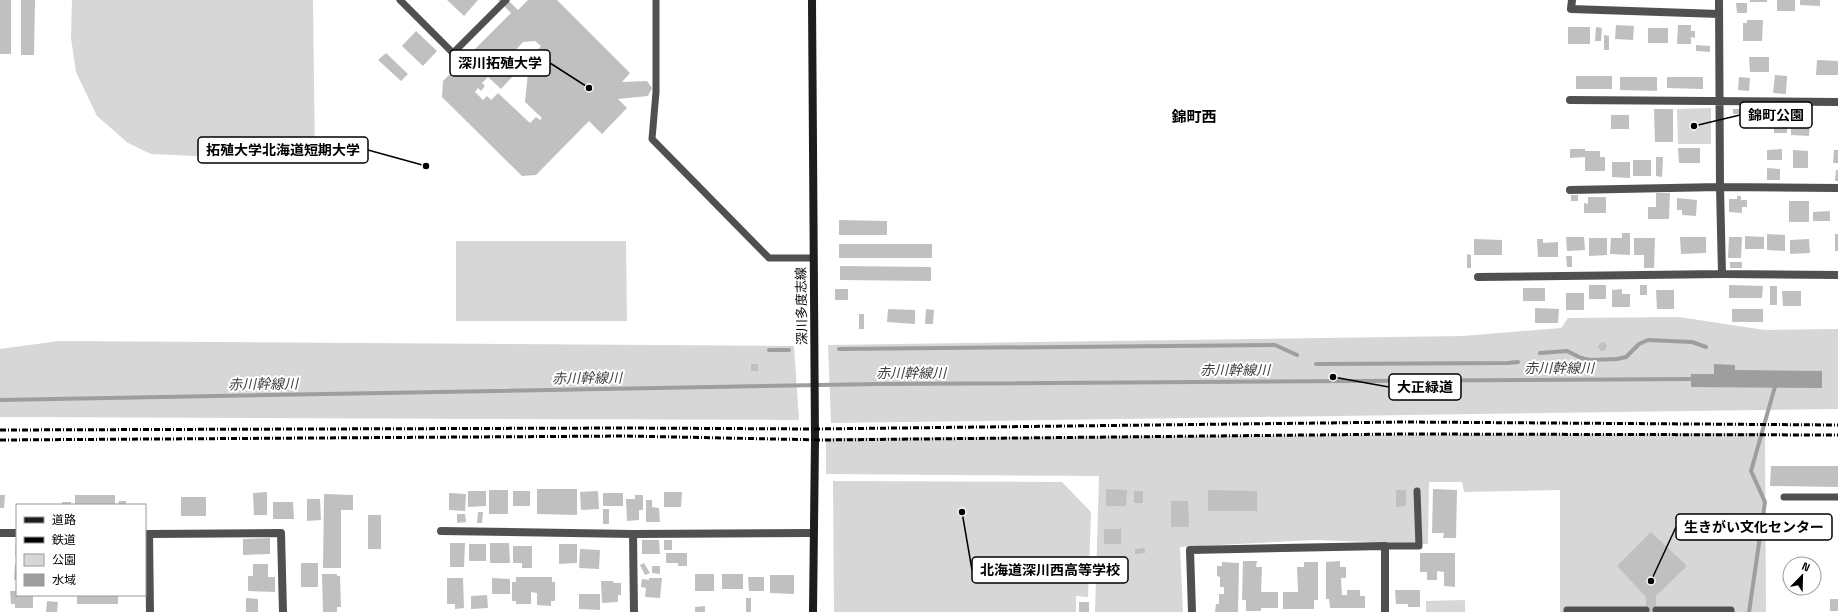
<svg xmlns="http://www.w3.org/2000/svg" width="1838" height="612" viewBox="0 0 1838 612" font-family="'Space Grotesk','Noto Sans JP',sans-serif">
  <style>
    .green { fill: #d7d7d7 }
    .water { fill: #9e9e9e }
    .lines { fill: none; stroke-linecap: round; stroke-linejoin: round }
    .stream { stroke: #9e9e9e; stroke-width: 4 }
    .building { fill: #c0c0c0; fill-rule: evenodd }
    .service { stroke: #505050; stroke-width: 7 }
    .minor { stroke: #505050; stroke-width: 8 }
    .secondary { stroke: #1d1d1d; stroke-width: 8 }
    .rail { stroke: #000; stroke-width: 3; stroke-dasharray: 6 2 1 2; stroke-linecap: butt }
    .labels { text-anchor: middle; stroke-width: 4; stroke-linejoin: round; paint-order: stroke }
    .street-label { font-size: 13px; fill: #000; stroke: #fff }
    .water-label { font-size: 14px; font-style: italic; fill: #3f3f3f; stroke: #fff }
    .quarter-label { font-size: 15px; font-weight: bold; fill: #000; stroke: #fff }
    .leader { fill: none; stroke: #000; stroke-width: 1.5 }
    .callout-dot { fill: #000; stroke: #fff; stroke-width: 1.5 }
    .callout { fill: #fff; stroke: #000; stroke-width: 1.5 }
    .callout-label { font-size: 14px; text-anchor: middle; font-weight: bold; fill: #000 }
  </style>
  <rect width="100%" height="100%" fill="#fff"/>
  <path class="green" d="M72,0H313L315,162L151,154L128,143L97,116L76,72L71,38Z
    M1711,108V144H1678L1677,109Z
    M456,241H626L627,321H456Z
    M1679,317L1765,330L1838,329V409L831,423L828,345L1463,336L1561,328L1568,318Z
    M59,341L794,346L799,420L0,417V349Z
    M1765,433L1766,612H1560V490L1464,492L1462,482H1429L1428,544L1314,540L1180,547L1183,612H1095L1099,476L826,474V438Z
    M833,481L1062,482L1091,512L1088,597L1076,596V612H834Z
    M1465,600V612H1426V601Z"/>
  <path class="water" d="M1714,364L1735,365V370L1822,371V388L1691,387V374H1714Z"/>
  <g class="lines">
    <path class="stream" d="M839,349L1275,345L1297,355
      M769,350H789
      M1540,353L1567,351L1581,358L1590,360L1617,359L1626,357L1639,344L1648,340L1692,342L1706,347
      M1316,364L1508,363L1518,362
      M0,400L878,384L1695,379
      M1749,612L1765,502L1751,471L1776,383"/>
  </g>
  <path class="building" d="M0,0H11V54H0Z
    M21,0H35L34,55H21Z
    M447,0H478L464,16Z
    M498,0H508L518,10L528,0H557L630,73L622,82L647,81L652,88L648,96L618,99L627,108L602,134L589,121L536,175L522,176L442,97L443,81L511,13ZM535,41L541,46L534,54L540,59L528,73L525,102L542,118L540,120L536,117L530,123L498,93L491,100L487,96L483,100L475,92L478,88L481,91L485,86L482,83L488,77L501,89L527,61L515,51L523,42Z
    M1750,0H1767V2H1750Z
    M1777,0H1795V11H1777Z
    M1800,0H1820V6L1800,5Z
    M1736,3H1747V13H1737Z
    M1747,20H1763L1762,41H1743V23H1747Z
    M1616,25L1634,26L1633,40L1615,39Z
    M1678,25H1691V31H1695V38L1691,37V44H1677Z
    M1568,27H1590V44H1568Z
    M1596,27L1602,28L1601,41H1595Z
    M1648,28H1668V43H1648Z
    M416,31L437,51L423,66L402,46Z
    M1604,35L1609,36V50H1604Z
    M1696,45L1710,46V52L1696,51Z
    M386,53L408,74L401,81L378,60Z
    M1749,57H1769V72H1750Z
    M1817,60L1838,61V75H1816Z
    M1775,75L1787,76L1786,94L1773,93Z
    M1576,76H1612V89H1576Z
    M1620,77H1657V91L1620,90Z
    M1667,77H1703V89L1667,88Z
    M1739,77L1750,78L1749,91L1738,90Z
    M1654,109H1673V142H1655Z
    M1733,109H1741V114H1733Z
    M1768,111H1787V133H1774V121H1768Z
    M1611,115H1629V129H1611Z
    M1791,120H1810L1809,136L1791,135Z
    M1678,148H1700V163H1679Z
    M1570,149H1585V151H1600V157H1605V171H1585V157L1570,158Z
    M1782,149V160H1767V150Z
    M1793,150L1808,151V168H1793Z
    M1834,150H1838V163H1833Z
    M1656,157H1663L1662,177L1656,176Z
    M1633,160H1651V176H1633Z
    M1612,162H1630V178L1612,177Z
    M1767,168L1780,169V180H1767Z
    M1836,170H1838V181H1835Z
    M1656,193H1670L1669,219H1648V207H1656Z
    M1571,195H1578V201H1571Z
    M1737,196H1741V200H1747V207H1742V213L1729,212V199H1737Z
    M1588,197H1606V213H1584V203L1588,204Z
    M1677,198L1697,200L1696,216L1682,215V210H1677Z
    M1789,201H1809V222H1789Z
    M1830,211V221H1813V212Z
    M839,220L887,221V235H839Z
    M1622,233H1630V255L1610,254L1611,238H1622Z
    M1767,234L1785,235V251L1767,250Z
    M1835,234H1838V251H1835Z
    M1745,236L1764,237V249H1745Z
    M1566,237H1584L1585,250L1567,251Z
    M1680,237H1706V253L1681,254Z
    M1729,237H1742L1741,258H1728Z
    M1589,238H1607V255L1589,256Z
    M1634,238H1655L1654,268H1644V255H1634Z
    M1474,239L1502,240V255H1474Z
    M1537,239H1543V243L1558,242V257H1538Z
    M1809,239L1810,253L1790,254V240Z
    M839,244H932V258H839Z
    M1467,254L1471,255V268H1467Z
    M1566,256H1572V267H1567Z
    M1730,262H1742V268H1730Z
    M840,266L931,267V281L840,280Z
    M1589,285H1606V299H1589Z
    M1640,285H1647V295H1640Z
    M1729,285L1763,286L1762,298H1729Z
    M1770,286H1777V305H1770Z
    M1523,288H1545V301H1523Z
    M835,289H848V300H835Z
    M1622,289V294H1630V307H1612V290Z
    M1656,290H1674V309H1657Z
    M1782,291H1801V306H1783Z
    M1566,293H1584V310H1566Z
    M1535,308L1559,309L1558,323H1535Z
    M888,309L915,310V324L887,322Z
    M926,309L934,310L933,324H925Z
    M1732,309H1763V322H1732Z
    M859,314H864V329H859Z
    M1604,342L1607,346L1605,350L1601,351L1598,347L1600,343Z
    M751,364H758V371H751Z
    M1771,466H1838V487L1770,486Z
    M537,489H577V515L537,514Z
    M1106,489L1127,490L1126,506H1106Z
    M1433,489L1457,490L1456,538H1443L1444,533H1432Z
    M489,490H508V514H489Z
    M1208,490L1257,491V511H1208Z
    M1396,490H1406V506L1396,507Z
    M468,491H486V506L468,507Z
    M513,491H530V506H513Z
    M598,491L599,509L581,510L580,492Z
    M1134,491H1143V503H1134Z
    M267,492V515H254L253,493Z
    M664,492H682L681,507H664Z
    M449,493L466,494L465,511L449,510Z
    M603,493H623V506H603Z
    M324,494L353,495V510H341V568H323Z
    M0,495H5L4,508H0Z
    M75,495H115V505H75Z
    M635,495H643V510H639V520L627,521L626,499H635Z
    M181,497H206V516H181Z
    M307,499H320L321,520L307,521Z
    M646,500H652V507L659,508L660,522H646Z
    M119,501H126V505H118Z
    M1171,501H1188L1189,527H1171Z
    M62,502H71V505H62Z
    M273,502H293L294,519H273Z
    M603,509H609V524H603Z
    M478,512H483L482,523H477Z
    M1719,513L1739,514V528L1719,527Z
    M457,514H465L466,522L457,523Z
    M368,515H381V549H368Z
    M1104,529H1121V544H1104Z
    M1651,532L1687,566L1656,596V612H1646V597L1617,566Z
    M270,538V554L243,555V539Z
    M16,539H17V556H15Z
    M642,540H659L660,554H642Z
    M664,540H672V550H664Z
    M450,543H465L464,567H450Z
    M490,543H509L510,563H490Z
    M469,544H486V561H469Z
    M559,544H577V563L559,564Z
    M513,546H532V568H522V563H513Z
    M1145,548V553L1135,554V549Z
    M580,549L600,550L599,569L579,568Z
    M666,553H687V566H678V563H666Z
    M1420,553H1455V587L1444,586V572L1437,571V580H1427V572H1420Z
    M1243,561H1257L1256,567H1262L1261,592H1278V608H1261V611H1246V600H1242Z
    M1340,561V567H1346V578H1341L1342,595H1347V590H1360V596H1365V608H1330L1329,599H1326V562Z
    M1222,562L1239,563L1238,612H1215L1216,604H1219V594H1224V587H1220V577L1217,576V566H1222Z
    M1304,562H1318V600H1314V609H1283V592H1298L1297,567H1304Z
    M301,563H318V587H301Z
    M644,563L650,573L645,575L640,565Z
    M15,564H17V580H14Z
    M253,564H268V577H275V592L248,591V576H253Z
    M652,566H660V574L652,573Z
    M322,574H337V576H340L341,607H337V612H323Z
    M695,574H714V591H695Z
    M722,574H743V589H722Z
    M770,575H794V594L770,593Z
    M516,577H552V582H555V601H551V606L537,605V593L531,592V604H516V601H512V582H516Z
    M748,577H764V591H749Z
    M447,578H463L464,608L455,609V604H447Z
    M492,578L510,579V594H492Z
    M649,578H662L660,598L645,597L646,588L641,587L642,579L649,580Z
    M601,581H613L614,583H621V595H618V602L602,603Z
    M1395,590H1420V607H1408V604H1396Z
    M10,591H17V595H33V608H15V604H11Z
    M579,594H600V610L579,609Z
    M77,595H118V604H77Z
    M487,595L488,608L471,609V596Z
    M246,598L258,599V612H246Z
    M746,598H751V612H746Z
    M1830,599H1838V611H1830Z
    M47,601L58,602L57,612H46Z
    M1079,602H1089V612H1079Z
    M705,606V612H695V607Z"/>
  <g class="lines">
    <path class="service" d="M400,0L453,53L506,0
      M656,0V92L652,139L769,258H813
      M1784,497H1838
      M1385,546H1419L1417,491
      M1656,610H1731V612
      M1567,612V610H1646"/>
    <path class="minor" d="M1572,0L1571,9L1719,14
      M1719,0L1720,187L1722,274
      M1570,100L1838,102
      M1570,190L1720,187L1838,188
      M1478,277L1722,274L1838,275
      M441,531L633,534L634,612
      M0,533H17
      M145,534H149L150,612
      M149,534L281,533L283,612
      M633,534L813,533
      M1192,612L1190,550L1385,546V612"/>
    <path class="secondary" d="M812,0L815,440L813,612"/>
    <path class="rail" d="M0,430L625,428L814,429L1405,422L1838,425
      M0,440L626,436L823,440L1405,434L1838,435"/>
  </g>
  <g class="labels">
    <g class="street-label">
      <text transform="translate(801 306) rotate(-91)" y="5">深川多度志線</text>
    </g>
    <g class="water-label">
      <text x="1559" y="373">赤川幹線川</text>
      <text x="1235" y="375">赤川幹線川</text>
      <text x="911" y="378">赤川幹線川</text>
      <text transform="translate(587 378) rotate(-1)" y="5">赤川幹線川</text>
      <text transform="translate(263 384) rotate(-1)" y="5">赤川幹線川</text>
    </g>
    <g class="quarter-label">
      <text x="1194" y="122">錦町西</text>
    </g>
  </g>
  <path class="leader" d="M589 88L550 63M1694 126L1740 115M426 166L368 150M1333 377L1389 387M1651 581L1676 527M962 512L972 570"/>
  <g class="callout-dot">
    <circle cx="589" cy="88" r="4"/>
    <circle cx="1694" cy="126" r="4"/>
    <circle cx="426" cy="166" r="4"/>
    <circle cx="1333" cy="377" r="4"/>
    <circle cx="1651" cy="581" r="4"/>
    <circle cx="962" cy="512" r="4"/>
  </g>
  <g class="callout">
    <rect x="450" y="50" width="100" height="26" rx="4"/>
    <rect x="1740" y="102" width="72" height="26" rx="4"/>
    <rect x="198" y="137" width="170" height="26" rx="4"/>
    <rect x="1389" y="374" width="72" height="26" rx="4"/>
    <rect x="1676" y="514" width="156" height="26" rx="4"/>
    <rect x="972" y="557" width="156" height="26" rx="4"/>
  </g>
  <g class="callout-label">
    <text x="500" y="68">深川拓殖大学</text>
    <text x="1776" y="120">錦町公園</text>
    <text x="283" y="155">拓殖大学北海道短期大学</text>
    <text x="1425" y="392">大正緑道</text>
    <text x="1754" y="532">生きがい文化センター</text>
    <text x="1050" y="575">北海道深川西高等学校</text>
  </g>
  <rect x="16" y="504" width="130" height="92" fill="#ffffff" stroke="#999999"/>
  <rect x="24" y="517" width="20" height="6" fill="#1d1d1d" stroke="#999999"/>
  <text x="52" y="524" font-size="12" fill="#000000">道路</text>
  <rect x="24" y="537" width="20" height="6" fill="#000000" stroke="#999999"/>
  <text x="52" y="544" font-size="12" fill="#000000">鉄道</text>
  <rect x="24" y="554" width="20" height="12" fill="#d7d7d7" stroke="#999999"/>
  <text x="52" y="564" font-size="12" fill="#000000">公園</text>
  <rect x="24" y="574" width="20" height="12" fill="#9e9e9e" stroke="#999999"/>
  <text x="52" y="584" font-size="12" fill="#000000">水域</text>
  <g transform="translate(1802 576) rotate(23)"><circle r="19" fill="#ffffff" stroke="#999999"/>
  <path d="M0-3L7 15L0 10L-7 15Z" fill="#000000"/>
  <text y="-6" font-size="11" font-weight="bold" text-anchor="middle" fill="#000000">N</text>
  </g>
</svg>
